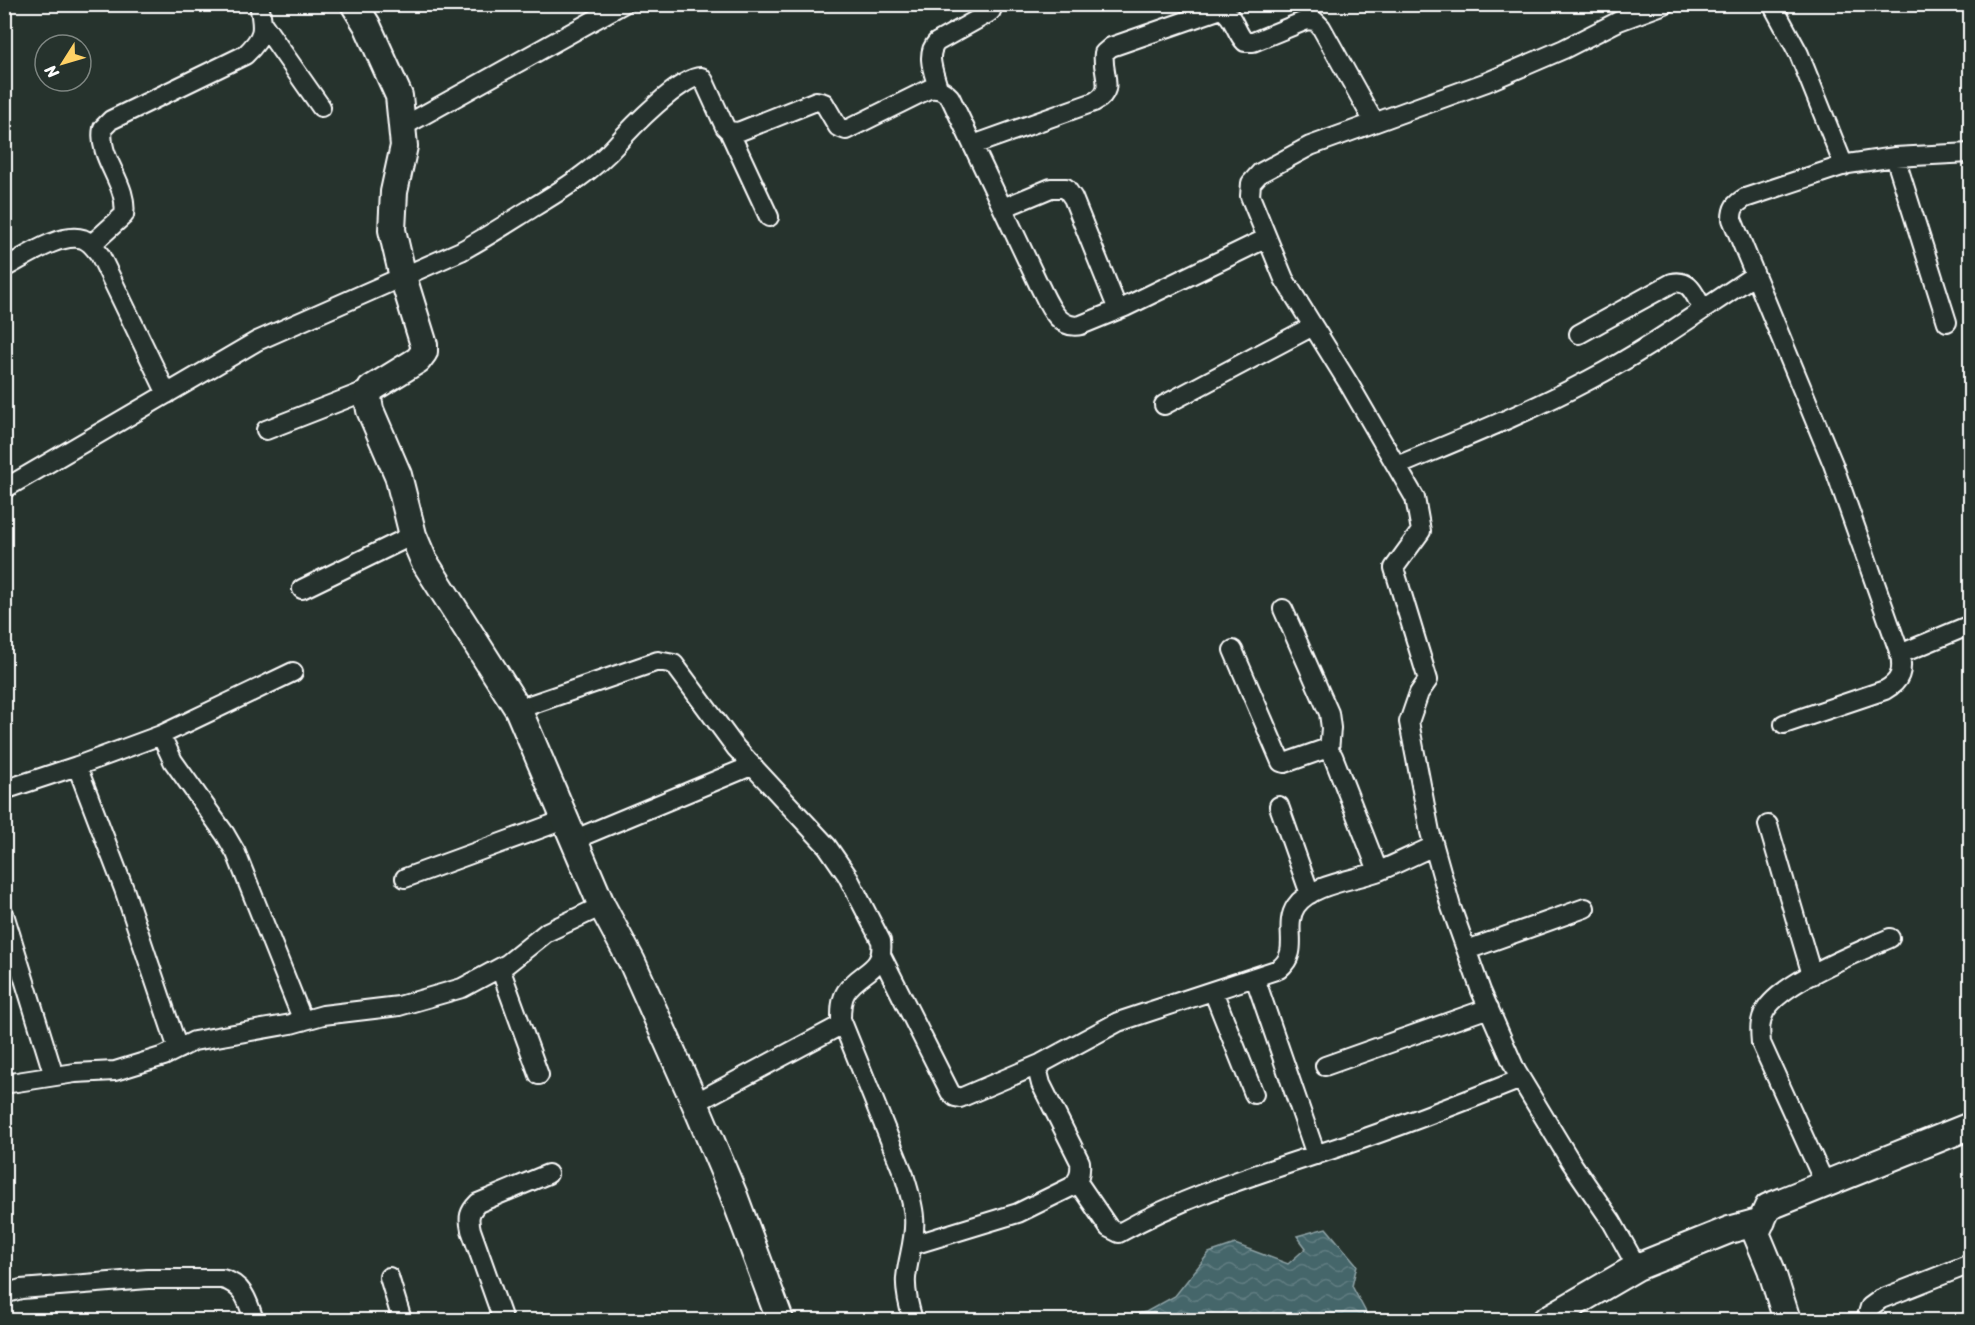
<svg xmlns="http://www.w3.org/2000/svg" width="1975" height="1325" viewBox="0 0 1975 1325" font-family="Sriracha,sans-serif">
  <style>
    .water { fill: url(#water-waves); stroke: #8fa3a6; stroke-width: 1.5 }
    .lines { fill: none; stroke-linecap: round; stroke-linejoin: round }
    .street-casing { stroke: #fff; stroke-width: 22 }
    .secondary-casing { stroke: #fff; stroke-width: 30 }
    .street { stroke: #26332d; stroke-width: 18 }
    .secondary { stroke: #26332d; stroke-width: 26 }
  </style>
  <defs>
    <pattern id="water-waves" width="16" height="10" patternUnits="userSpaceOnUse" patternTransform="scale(1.5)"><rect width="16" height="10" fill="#45666b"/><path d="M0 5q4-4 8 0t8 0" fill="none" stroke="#617d81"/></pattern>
  </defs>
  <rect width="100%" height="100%" fill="#26332d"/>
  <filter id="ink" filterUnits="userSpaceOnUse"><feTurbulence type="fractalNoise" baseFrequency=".0167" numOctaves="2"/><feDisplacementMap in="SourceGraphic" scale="12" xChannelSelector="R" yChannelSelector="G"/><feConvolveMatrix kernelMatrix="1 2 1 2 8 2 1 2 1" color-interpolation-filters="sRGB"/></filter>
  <g filter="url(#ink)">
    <path class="water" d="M1326,1228L1357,1265L1352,1286L1370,1320H1069L1110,1319L1146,1312L1175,1296L1209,1253L1235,1244L1288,1264L1306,1248L1297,1236Z"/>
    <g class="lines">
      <defs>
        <path id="street" d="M1772,4L1799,54L1844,166
          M263,24L321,107
          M938,88C934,73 925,54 937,42L987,14L991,11L993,4
          M402,127L623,4
          M729,131L769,217
          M973,145L1094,102C1117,89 1101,75 1104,53L1111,47L1221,9C1234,15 1235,32 1245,42H1253L1307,20L1315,21L1321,27L1374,122
          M1895,157L1947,322
          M1003,208L1051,188H1066L1073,198L1118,310
          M92,244L124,215C129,184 97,158 103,128L111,120L245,55C265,36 264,30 259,4
          M4,268C24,258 60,232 83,239C91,242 95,249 100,255L167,394
          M1579,334L1672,283C1691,279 1694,295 1703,309
          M1164,405L1313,326
          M266,430L371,389
          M1397,466C1461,439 1527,413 1589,380C1647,350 1700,311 1755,275
          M4,489L257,341L461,251C485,238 508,223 532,208C562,190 593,171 616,145C629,130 682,75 701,77L704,81L725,127L729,131L738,132L816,101L824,103L838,127L846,130L929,89C939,88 943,90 950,97L1038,283C1047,300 1057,331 1081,325L1125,307L1267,238
          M302,589L413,535
          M1283,609L1329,713L1331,728L1329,751
          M1233,650L1281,762L1285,763L1325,749L1333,756L1378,871
          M1900,654L1970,625
          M518,709L658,661L674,664L736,748L827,846L847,875L881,941C885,971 860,971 846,992C841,1000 841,1010 841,1019L904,1175C908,1188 913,1203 914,1217C916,1238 908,1257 906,1278C905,1292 909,1307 913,1320
          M1784,724L1885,690C1901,681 1903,671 1900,654L1833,464L1732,219C1732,208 1735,204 1745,198L1848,164L1895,157L1970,153
          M161,735L173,761L225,834L236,853L303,1021
          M77,766L124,889L178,1049
          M4,790L77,766L161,735L293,672
          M1279,806L1310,894
          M1768,825L1812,975
          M573,840L751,766
          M405,878L564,820
          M4,914L54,1076
          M1467,950L1585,908
          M881,955L950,1092L955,1097L960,1098L1040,1064
          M500,968L539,1075
          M1255,978L1316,1155
          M1213,991L1254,1094
          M1325,1066L1489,1008
          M4,1084L75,1073L115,1071L164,1056L194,1041L291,1024L323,1015L399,1006L462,988L507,964L547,932L602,906
          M695,1103L843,1024
          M1077,1181L1109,1228L1119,1233C1190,1193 1268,1171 1345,1145C1404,1125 1463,1102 1521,1079
          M1825,1184L1761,1043C1760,1032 1759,1021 1765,1011C1781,982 1859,952 1890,938
          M913,1245L1018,1213L1071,1187C1079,1180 1081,1174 1080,1162L1041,1084L1038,1072L1042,1063L1118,1022L1279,969C1302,951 1282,927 1296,906C1311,884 1356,880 1379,871C1398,863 1416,854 1434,846
          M1637,1267L1612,1222L1571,1162L1516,1071L1481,991L1451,907L1430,832L1409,722L1419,693L1428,680L1394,568L1421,531L1415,498L1349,384L1284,279L1250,196L1251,183L1260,173L1310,146L1487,82L1564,49L1619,21L1665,4
          M389,1277L402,1320
          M4,1294L21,1289L148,1279H222C243,1284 248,1301 254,1320
          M503,1320L471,1230C468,1217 469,1212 478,1203L548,1174
          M1866,1320L1870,1307L1881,1299L1970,1264"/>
        <path id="secondary" d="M354,4L367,25L399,96L404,146L394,192L392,230L403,277L424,345V352L418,360L371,389L368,398L370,410L398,475L413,535L424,561L518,709L602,906L632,962L695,1103L733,1193L780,1320
          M1546,1320L1637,1267L1729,1230L1762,1221
          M1787,1320L1771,1269L1756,1233L1768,1207L1970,1126"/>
      </defs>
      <use href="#street" class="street-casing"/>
      <use href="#secondary" class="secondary-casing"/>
      <use href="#street" class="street"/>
      <use href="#secondary" class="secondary"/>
    </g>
  </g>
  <rect width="1975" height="1325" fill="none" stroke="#26332d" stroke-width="24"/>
  <rect x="12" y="12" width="1951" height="1301" fill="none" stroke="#fff" stroke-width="2" filter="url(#ink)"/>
  <g transform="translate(63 63) rotate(233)"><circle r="28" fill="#26332d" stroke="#7d8581" stroke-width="1.5"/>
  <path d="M0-4.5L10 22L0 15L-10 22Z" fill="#ffd166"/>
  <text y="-9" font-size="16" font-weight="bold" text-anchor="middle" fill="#ffffff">N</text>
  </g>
</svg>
